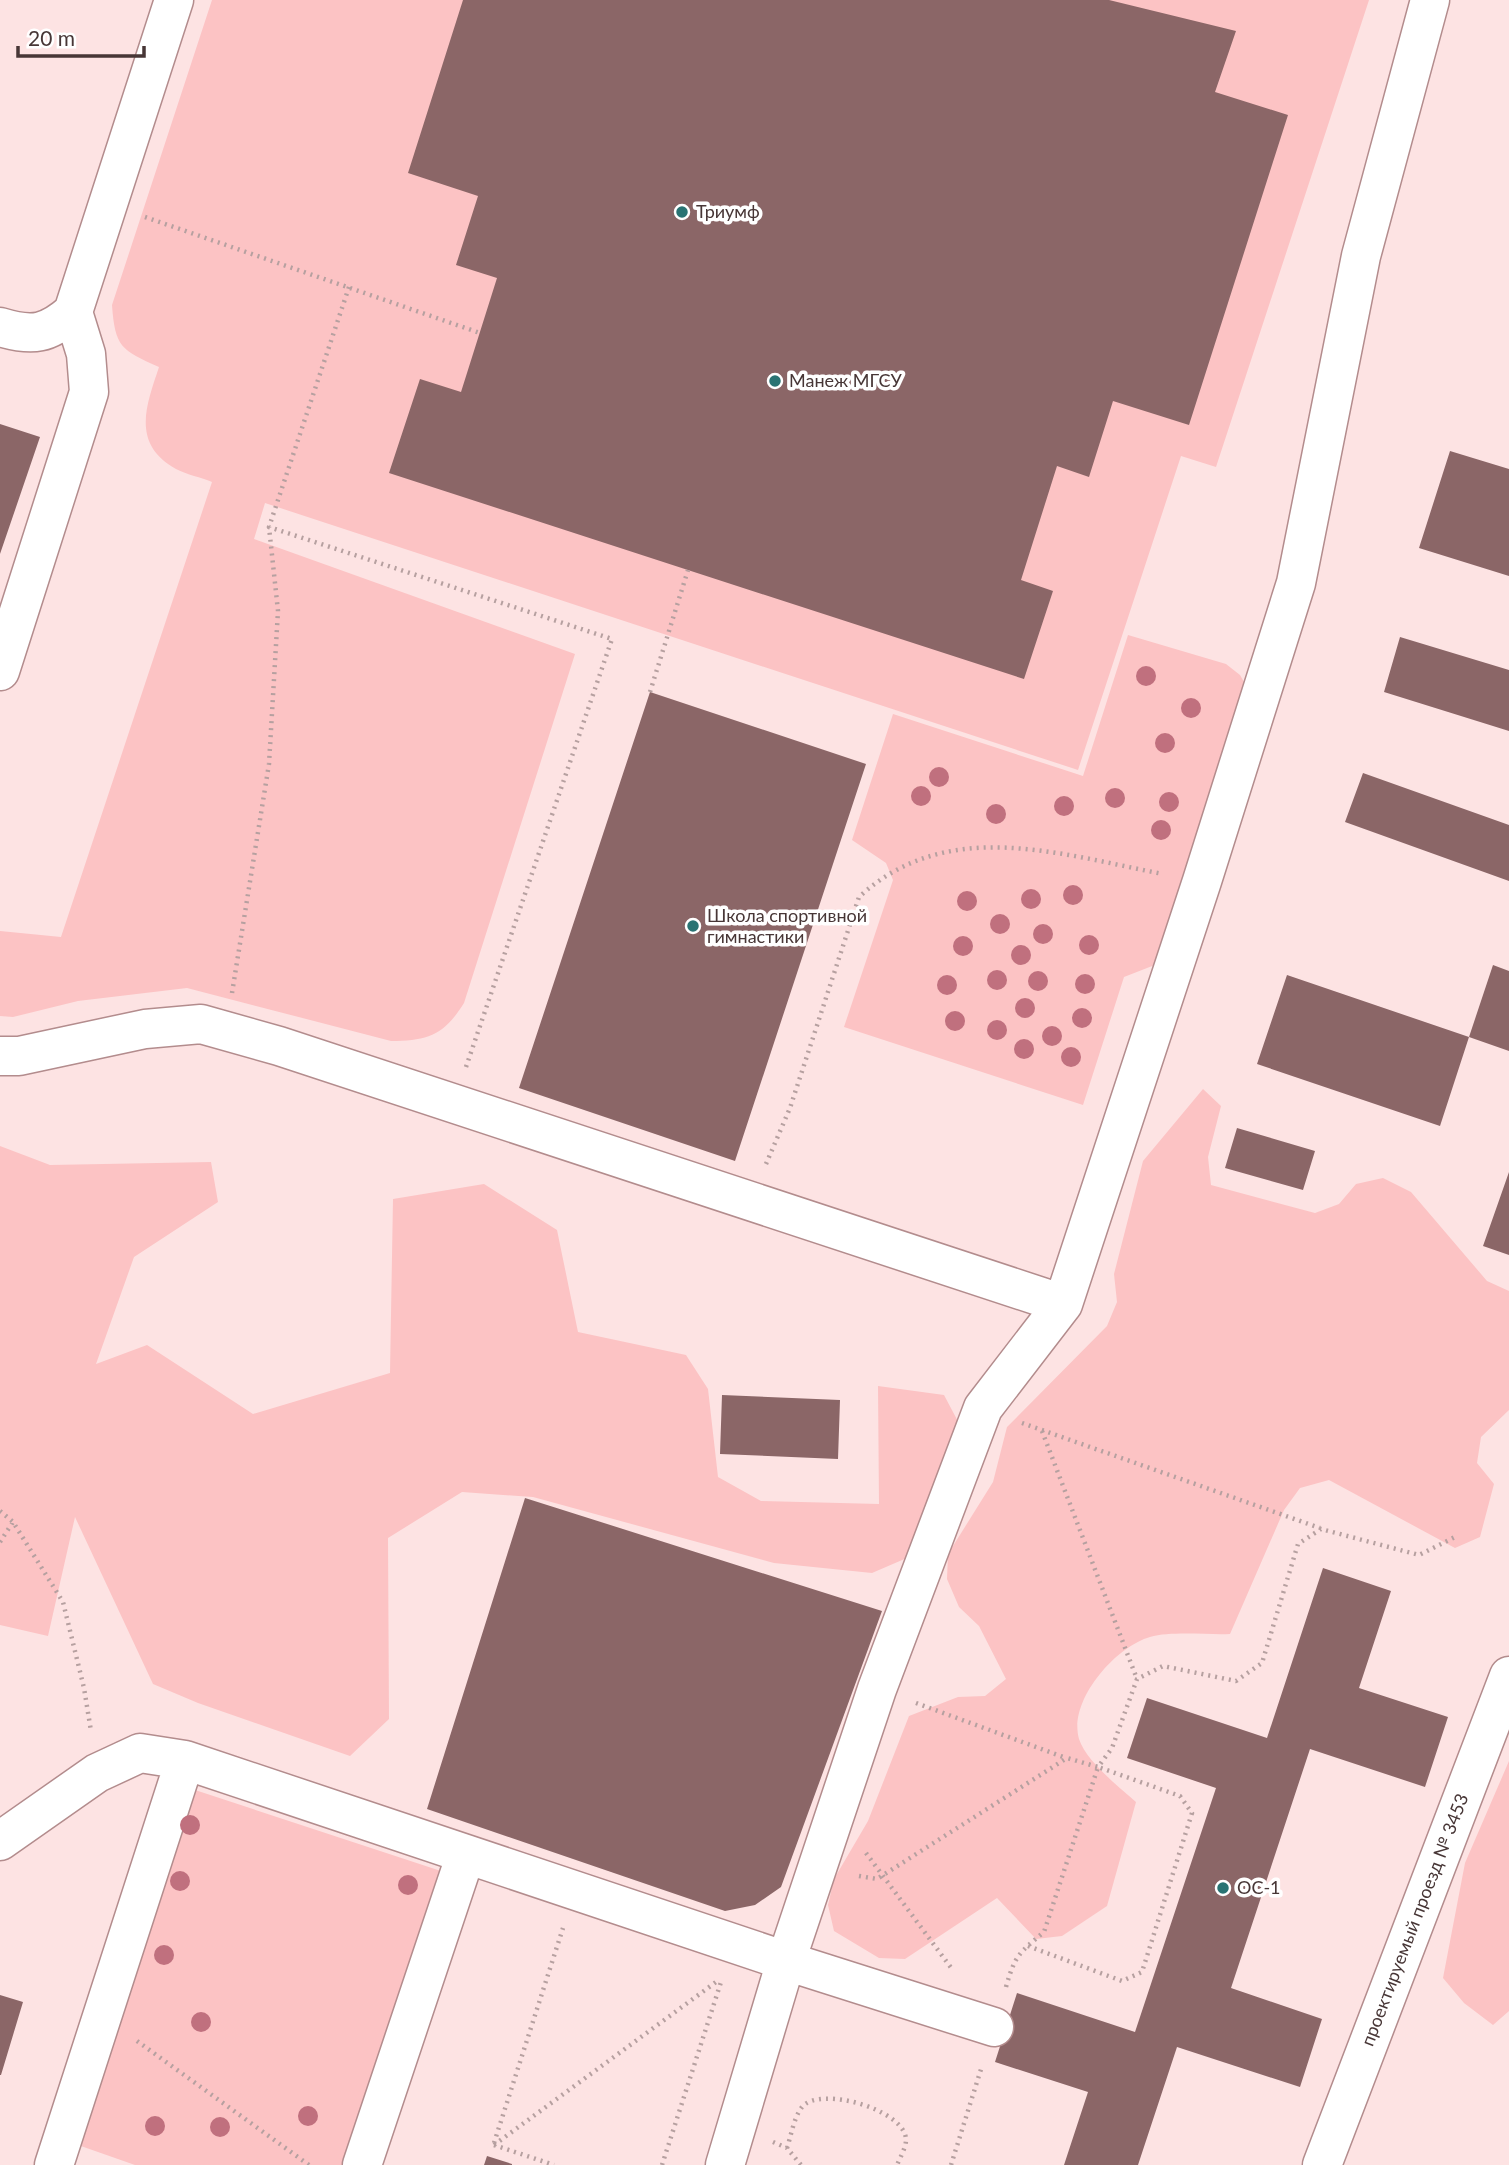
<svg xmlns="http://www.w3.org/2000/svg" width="1509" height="2165" viewBox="0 0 1509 2165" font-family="Lato,sans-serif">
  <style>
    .green { fill: #fcc3c4 }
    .building { fill: #8b6667 }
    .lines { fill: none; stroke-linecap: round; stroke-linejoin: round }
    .minor-casing { stroke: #b38c8d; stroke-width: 41 }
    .path { stroke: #b6a0a0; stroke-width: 4.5; stroke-dasharray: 2 5; stroke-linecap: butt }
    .minor { stroke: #fff; stroke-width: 38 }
    .tree { fill: #c0707e }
    .poi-dot { fill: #297373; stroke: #fff; stroke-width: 2.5 }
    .labels { text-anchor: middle; stroke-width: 7; stroke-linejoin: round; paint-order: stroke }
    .poi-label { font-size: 18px; fill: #473636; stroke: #fff; text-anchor: start }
    .street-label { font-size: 18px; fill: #473636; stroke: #fff }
  </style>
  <rect width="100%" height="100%" fill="#fde3e3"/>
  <path class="green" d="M212,0H1369L1216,467L1181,456L1078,770L265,503L254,539L575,654L464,1003C444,1035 428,1041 391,1041L187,988L78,1001L13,1017L0,1016V931L61,937L212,482C201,477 187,475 176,469C131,444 146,406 159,367C121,350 115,347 112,305Z
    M1128,635L1226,664L1240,675L1248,689L1165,961L1124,977L1083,1105L844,1027L893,880L886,863L852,840L893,714L1083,776Z
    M1203,1089L1221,1106L1208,1157L1211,1185L1315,1213L1339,1204L1356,1184L1383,1178L1411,1192L1487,1281L1509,1291V1410L1481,1437L1477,1463L1494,1484L1480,1537L1455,1548L1329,1480L1300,1488L1284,1510L1230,1634C1208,1635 1171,1631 1150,1637C1115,1647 1068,1701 1079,1739C1086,1761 1119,1787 1136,1802L1107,1906L1062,1936L1036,1939L997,1898L905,1959L879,1958L834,1931L828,1905L834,1879L868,1821L909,1716L958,1697L985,1696L1006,1679L979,1626L959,1607L947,1579L948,1554L993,1482L1007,1427L1107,1326L1117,1302L1114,1274L1143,1161Z
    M0,1146L50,1165L211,1162L218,1202L134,1257L96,1364L147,1345L253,1414L390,1373L393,1199L484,1184L557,1230L578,1332L686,1355L708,1389L718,1477L761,1501L879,1504L878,1386L944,1395L962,1429L930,1548L872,1573L774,1563L533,1497L462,1492L388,1538L389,1719L350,1756L198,1703L153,1684L75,1517L48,1636L0,1625Z
    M1509,1761V2011L1493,2025L1464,2003L1443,1978L1465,1863Z
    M192,1789L447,1873L349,2165H135L78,2145Z"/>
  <path class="building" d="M463,0H1109L1236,31L1215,92L1288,115L1189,425L1113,401L1089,477L1057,466L1021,580L1053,591L1024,679L389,473L420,379L461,392L497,278L456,265L478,196L408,173Z
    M0,424L40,437L0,554Z
    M1450,451L1509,469V576L1419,548Z
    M1400,637L1509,670V731L1384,692Z
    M650,692L866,764L735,1161L519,1088Z
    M1363,773L1509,825V881L1345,822Z
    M1493,965L1509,971V1051L1469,1037Z
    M1287,975L1469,1037L1440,1126L1257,1064Z
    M1237,1128L1315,1151L1303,1190L1225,1168Z
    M1509,1172V1255L1483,1246Z
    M722,1395L840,1400L838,1459L720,1454Z
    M525,1498L882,1611L781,1887L755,1905L725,1911L427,1809Z
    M1323,1568L1391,1591L1359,1688L1448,1717L1425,1787L1310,1749L1231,1988L1322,2019L1300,2087L1177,2047L1138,2165H1064L1088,2092L995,2062L1017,1993L1135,2032L1216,1788L1127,1758L1147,1698L1267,1738Z
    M0,1995L23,2002L1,2075H0Z
    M487,2156L512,2164V2165H484Z"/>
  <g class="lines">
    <defs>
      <path id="minor" d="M0,327C33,337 48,334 73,312
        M0,671L89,392L86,354L73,312L174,0
        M0,1056H19L145,1029L201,1024L279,1046L1063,1304
        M0,1841L97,1773L140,1753L185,1760
        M54,2165L185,1760L786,1961L877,1689L983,1408L1063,1304L1202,881L1296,583L1361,256L1430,0
        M362,2165L466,1854
        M725,2165L786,1961L994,2027
        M1322,2165L1509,1676"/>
    </defs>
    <use href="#minor" class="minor-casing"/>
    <path class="path" d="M145,217L480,333
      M349,287L269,527L612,639L466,1067
      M650,692L688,570
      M232,993L269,764L278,611L269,527
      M766,1164L790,1108L859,897C947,816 1059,854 1163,874
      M1022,1423L1320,1528
      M1042,1431L1137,1679
      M0,1511L13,1522L63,1602L84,1688L91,1731
      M0,1542L13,1522
      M916,1703L1066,1758
      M866,1853L952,1969
      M859,1876L877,1879L1067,1758L1098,1767L1112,1748L1137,1679L1163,1666L1236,1681L1262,1663L1298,1544L1321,1529L1419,1555L1457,1536
      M1006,1987C1015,1955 1019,1953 1044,1932L1098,1767L1180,1796L1192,1813L1142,1972L1122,1981L1028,1946
      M137,2041L309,2165
      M773,2142L787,2148L801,2165
      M494,2143L563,1928
      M494,2145L716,1982
      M494,2145L554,2165
      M787,2148C791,2136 794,2117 802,2107C820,2085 906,2110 906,2140C906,2147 900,2158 897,2165
      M662,2165L721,1982
      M951,2165L982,2066"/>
    <use href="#minor" class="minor"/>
  </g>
  <g class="tree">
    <circle cx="1146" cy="676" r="10"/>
    <circle cx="1191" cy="708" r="10"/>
    <circle cx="1165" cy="743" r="10"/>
    <circle cx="939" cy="777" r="10"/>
    <circle cx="921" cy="796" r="10"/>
    <circle cx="1115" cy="798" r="10"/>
    <circle cx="1169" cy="802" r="10"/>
    <circle cx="1064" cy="806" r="10"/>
    <circle cx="996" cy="814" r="10"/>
    <circle cx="1161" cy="830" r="10"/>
    <circle cx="1073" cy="895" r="10"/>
    <circle cx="1031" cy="899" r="10"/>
    <circle cx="967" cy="901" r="10"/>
    <circle cx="1000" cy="924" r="10"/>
    <circle cx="1043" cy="934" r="10"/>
    <circle cx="1089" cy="945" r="10"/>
    <circle cx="963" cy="946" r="10"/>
    <circle cx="1021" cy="955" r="10"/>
    <circle cx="997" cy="980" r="10"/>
    <circle cx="1038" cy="981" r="10"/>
    <circle cx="1085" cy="984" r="10"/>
    <circle cx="947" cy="985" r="10"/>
    <circle cx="1025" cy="1008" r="10"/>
    <circle cx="1082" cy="1018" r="10"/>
    <circle cx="955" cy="1021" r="10"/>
    <circle cx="997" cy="1030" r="10"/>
    <circle cx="1052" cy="1036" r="10"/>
    <circle cx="1024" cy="1049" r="10"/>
    <circle cx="1071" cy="1057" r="10"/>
    <circle cx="190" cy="1825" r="10"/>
    <circle cx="180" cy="1881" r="10"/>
    <circle cx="408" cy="1885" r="10"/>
    <circle cx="164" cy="1955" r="10"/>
    <circle cx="201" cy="2022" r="10"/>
    <circle cx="308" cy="2116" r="10"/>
    <circle cx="155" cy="2126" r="10"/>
    <circle cx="220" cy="2127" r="10"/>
  </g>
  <g class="poi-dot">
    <circle cx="682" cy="212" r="7"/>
    <circle cx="775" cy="381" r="7"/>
    <circle cx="693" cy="926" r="7"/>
    <circle cx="1223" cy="1888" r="7"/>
  </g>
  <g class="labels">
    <g class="poi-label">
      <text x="696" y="218">Триумф</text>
      <text x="789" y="387">Манеж МГСУ</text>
      <text x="707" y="922">Школа спортивной<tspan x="707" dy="21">гимнастики</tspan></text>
      <text x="1237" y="1894">ОС-1</text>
    </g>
    <g class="street-label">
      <text transform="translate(1415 1920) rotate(-69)" y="6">проектируемый проезд № 3453</text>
    </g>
  </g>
  <path d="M18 46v10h126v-10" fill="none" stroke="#473636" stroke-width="3.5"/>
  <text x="28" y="46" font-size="21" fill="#473636" stroke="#ffffff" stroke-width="5" paint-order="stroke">20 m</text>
</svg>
